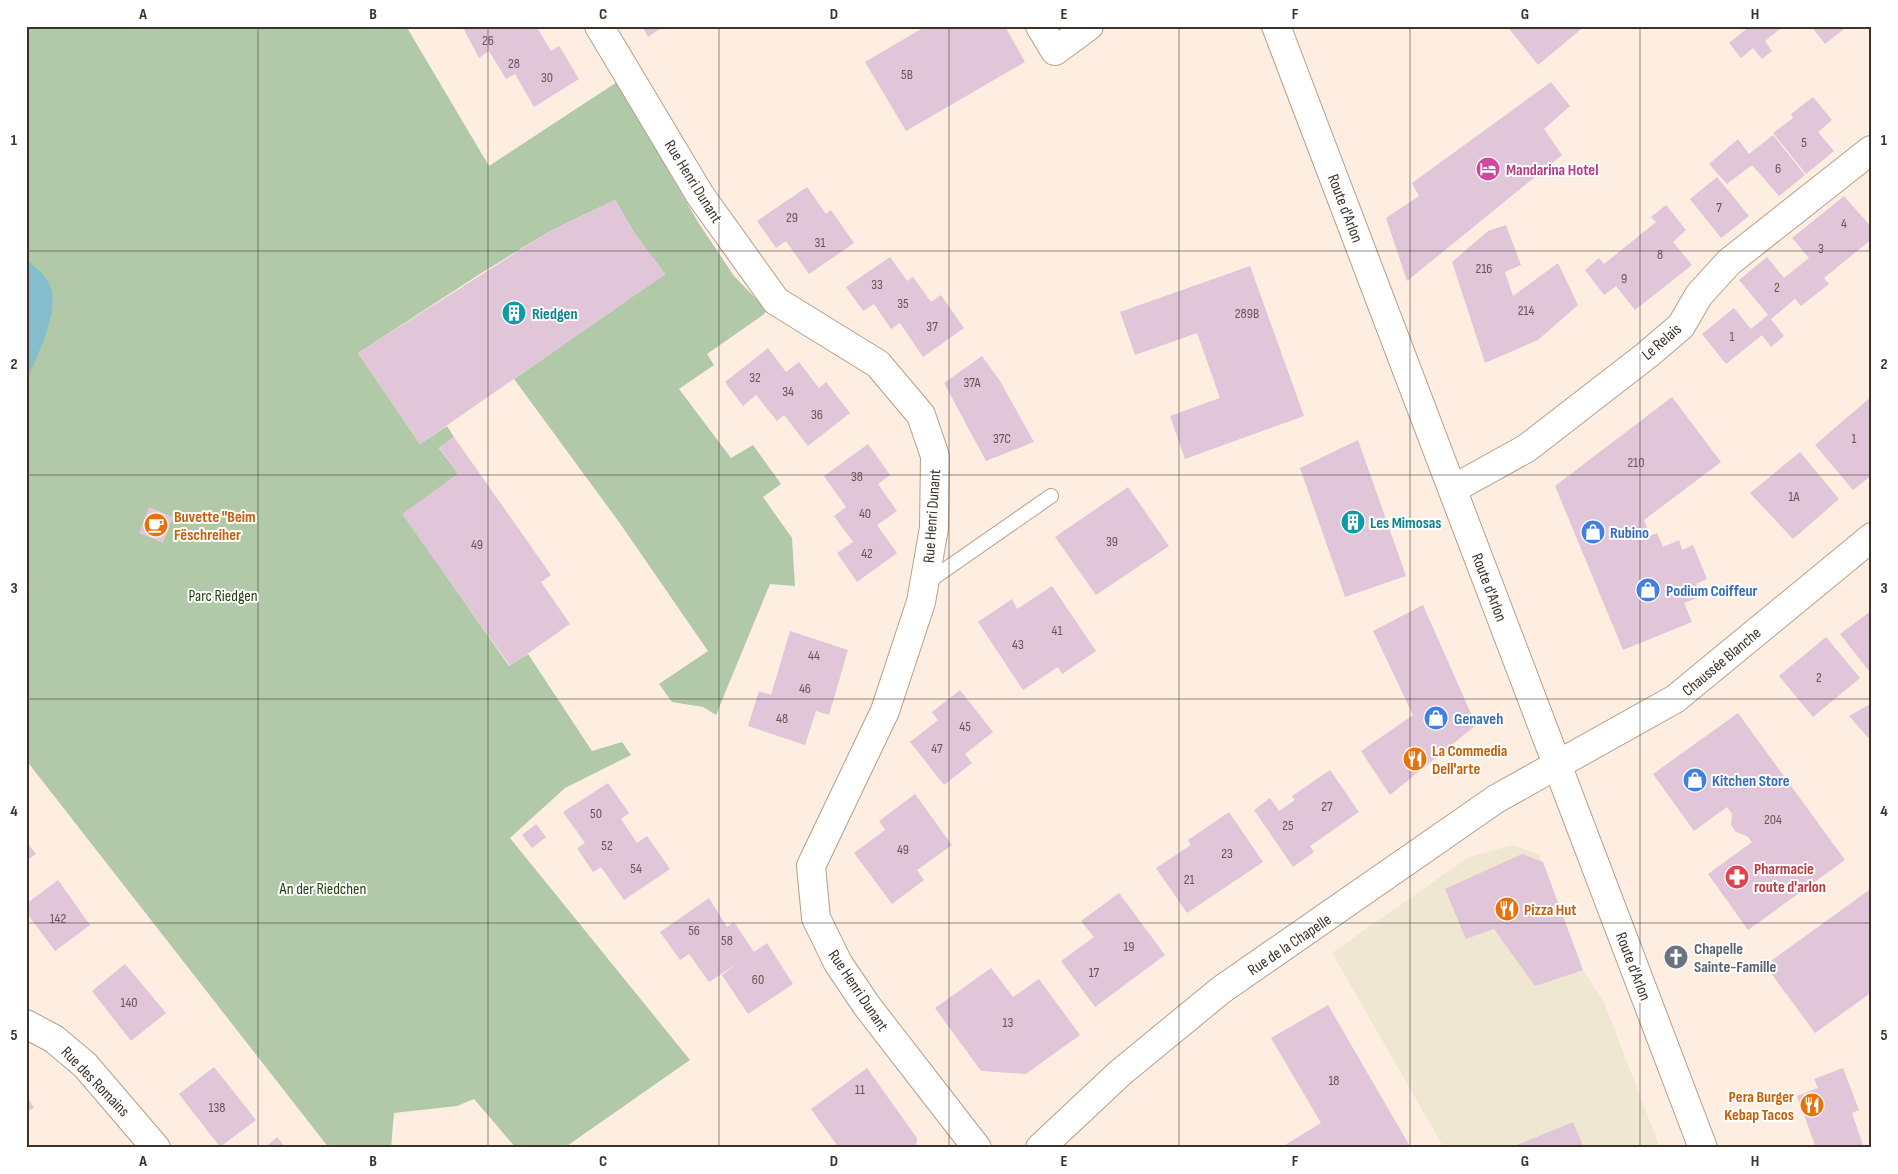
<svg xmlns="http://www.w3.org/2000/svg" width="1898" height="1174" viewBox="0 0 1898 1174" font-family="'Sofia Sans Condensed',sans-serif">
  <style>
    .commercial { fill: #f0e7d2 }
    .green { fill: #b1c9a9 }
    .water { fill: #86bdcd }
    .building { fill: #e1c5d8 }
    .lines { fill: none; stroke-linecap: round; stroke-linejoin: round }
    .service-casing { stroke: #b69e8b; stroke-width: 16 }
    .minor-casing { stroke: #b69e8b; stroke-width: 30 }
    .secondary-casing { stroke: #b69e8b; stroke-width: 30 }
    .primary-casing { stroke: #b69e8b; stroke-width: 30 }
    .service { stroke: #fff; stroke-width: 14 }
    .minor { stroke: #fff; stroke-width: 28 }
    .secondary { stroke: #fff; stroke-width: 28 }
    .primary { stroke: #fff; stroke-width: 28 }
    .grid { fill: none; stroke: #3c322a; stroke-width: 1; stroke-opacity: 0.55 }
    .labels { text-anchor: middle; stroke-width: 4; stroke-linejoin: round; paint-order: stroke }
    .number-label { font-size: 14px; fill: #655756 }
    .hotel-label { font-size: 16px; font-weight: bold; fill: #b23c85; stroke: #fff; text-anchor: start }
    .street-label { font-size: 16px; fill: #3c322a; stroke: #fff }
    .culture-label { font-size: 16px; font-weight: bold; fill: #0d838f; stroke: #fff; text-anchor: start }
    .food-label { font-size: 16px; font-weight: bold; fill: #c56008; stroke: #fff; text-anchor: start }
    .shop-label { font-size: 16px; font-weight: bold; fill: #366cbe; stroke: #fff; text-anchor: start }
    .park-label { font-size: 16px; fill: #1f430d; stroke: #fff }
    .health-label { font-size: 16px; font-weight: bold; fill: #be3a42; stroke: #fff; text-anchor: start }
    .worship-label { font-size: 16px; font-weight: bold; fill: #5b616d; stroke: #fff; text-anchor: start }
    .neatline { fill: none; stroke: #3c322a; stroke-width: 2 }
    .grid-label { font-size: 16px; text-anchor: middle; font-weight: bold; fill: #3c322a }
  </style>
  <rect width="100%" height="100%" fill="#feeee2"/>
  <path class="commercial" d="M1512,845L1539,854L1583,970L1604,1002L1660,1148H1444L1332,953L1467,858Z"/>
  <path class="green" d="M26,26H406L489,166L617,82L698,222L734,276L767,310L763,315L707,354L714,365L679,389L731,458L753,445L781,484L763,497L792,538L795,586L770,584L716,715L703,707L672,702L659,684L708,651L619,522L514,379L665,274L635,234L615,200L550,231L483,272L358,353L420,444L447,426L454,437L439,448L458,474L403,514L509,666L528,654L592,751L622,742L631,755L565,788L510,838L690,1060L564,1148H516L474,1099L457,1106L394,1113L391,1148H329L26,760Z"/>
  <path class="water" d="M26,259C35,267 45,274 50,285C61,311 36,358 26,382Z"/>
  <path class="building" d="M462,26H523L525,28L536,26L551,51L559,46L579,79L534,107L515,74L506,79L489,51L479,58Z
    M642,26H664L648,37Z
    M926,26H1005L1025,62L906,131L865,62Z
    M1507,26H1585L1538,65Z
    M1750,26H1778L1780,29L1765,41L1772,51L1762,59L1753,48L1741,58L1729,43Z
    M1811,26H1848L1825,44Z
    M1551,82L1570,106L1544,129L1562,155L1407,281L1386,218L1419,196L1412,183Z
    M1813,97L1832,120L1818,132L1834,151L1806,174L1773,133L1793,118L1791,114Z
    M1773,135L1805,175L1779,196L1752,165L1727,184L1709,164L1738,139L1749,154Z
    M1717,177L1749,216L1721,238L1690,199Z
    M807,187L826,214L831,210L854,243L809,274L786,241L776,248L757,221Z
    M1844,196L1872,228V239L1824,278L1829,284L1801,306L1795,299L1771,319L1784,336L1771,347L1762,335L1726,364L1702,334L1734,308L1751,329L1768,315L1739,280L1767,257L1784,278L1809,258L1792,238Z
    M615,200L635,234L665,274L420,444L358,353L550,231Z
    M1666,205L1686,230L1673,242L1692,265L1635,310L1616,286L1604,295L1585,270L1599,258L1604,264L1656,222L1651,217Z
    M1506,225L1521,265L1505,272L1513,296L1558,263L1578,305L1538,340L1485,363L1452,262L1488,231Z
    M890,257L907,281L913,277L931,302L941,295L964,328L923,357L900,323L891,329L874,304L863,311L846,287Z
    M1250,266L1304,416L1185,459L1170,416L1220,398L1197,333L1135,355L1120,312Z
    M768,348L786,372L799,362L819,388L826,382L850,413L808,446L784,415L777,421L756,395L743,406L725,382Z
    M982,356L1000,381L1034,442L986,461L944,383Z
    M1872,396V475L1853,490L1815,445Z
    M1672,397L1721,462L1644,520L1650,536L1657,533L1663,547L1679,540L1682,550L1693,545L1707,579L1696,584L1702,596L1684,603L1692,622L1623,650L1555,486Z
    M454,437L551,575L541,582L570,624L510,666L402,514L458,474L439,447Z
    M1358,440L1406,576L1345,597L1300,468Z
    M868,444L890,475L878,484L897,511L877,525L897,553L857,582L837,553L853,542L834,516L846,507L824,476Z
    M1800,452L1839,499L1793,539L1750,493Z
    M1128,487L1169,546L1096,595L1055,537Z
    M149,507L173,517L163,543L139,533Z
    M1052,586L1096,651L1062,674L1058,667L1023,690L978,622L1012,599L1017,609Z
    M1423,605L1476,725L1390,795L1361,751L1413,715L1373,631Z
    M1872,610V675L1840,634Z
    M790,631L848,650L829,715L816,711L805,745L748,726L759,691L771,695Z
    M1826,637L1860,678L1813,717L1779,676Z
    M960,690L993,732L965,754L972,763L944,785L910,742L938,720L932,712Z
    M1872,703V742L1849,716Z
    M1738,713L1845,860L1748,930L1708,874L1752,842L1747,836L1736,832L1731,825L1732,814L1727,807L1694,831L1653,774Z
    M1330,770L1359,812L1310,846L1314,852L1293,867L1254,810L1270,798L1279,811L1295,800L1292,796Z
    M608,783L629,813L621,819L637,843L647,836L670,869L624,900L601,867L593,872L577,848L585,843L563,812Z
    M915,794L952,845L917,870L924,880L892,904L854,853L885,830L879,821Z
    M1229,812L1263,862L1187,913L1156,868L1191,845L1188,840Z
    M536,824L546,837L532,848L522,835Z
    M26,841L36,854L26,861Z
    M1522,854L1543,862L1583,970L1535,986L1494,929L1466,939L1445,889Z
    M58,880L90,925L55,951L26,912V904Z
    M1872,888V992L1815,1033L1765,965Z
    M1119,893L1165,955L1095,1007L1061,961L1094,937L1081,921Z
    M709,898L727,927L734,922L754,952L767,943L793,984L748,1014L722,975L738,963L709,982L689,954L680,960L660,932Z
    M125,964L166,1013L131,1041L92,991Z
    M991,968L1013,997L1039,979L1080,1035L1026,1074L981,1071L935,1008Z
    M1328,1005L1411,1148H1280L1321,1123L1271,1038Z
    M214,1067L256,1120L220,1147L179,1094Z
    M867,1068L917,1138L916,1148H839L811,1109Z
    M1843,1068L1859,1110L1852,1113L1864,1148H1816L1797,1096L1818,1088L1814,1079Z
    M26,1094L34,1108L26,1112Z
    M1573,1122L1584,1148H1518L1517,1145Z
    M277,1137L286,1148H265Z"/>
  <g class="lines">
    <defs>
      <path id="service" d="M926,583L1051,496"/>
      <path id="minor" d="M599,26L700,195L776,301L878,364L921,415L935,456L934,528L921,602L885,711L811,866L816,918L838,963L867,1006L977,1148
        M1040,26L1055,51L1089,26
        M1453,489L1527,448L1647,355L1681,326L1699,295L1729,262L1871,150"/>
      <path id="secondary" d="M26,1024L54,1039L85,1065L156,1148
        M1040,1148L1120,1073L1221,990L1496,799L1675,699L1872,537"/>
      <path id="primary" d="M1276,26L1703,1148"/>
    </defs>
    <use href="#service" class="service-casing"/>
    <use href="#minor" class="minor-casing"/>
    <use href="#secondary" class="secondary-casing"/>
    <use href="#primary" class="primary-casing"/>
    <use href="#service" class="service"/>
    <use href="#minor" class="minor"/>
    <use href="#secondary" class="secondary"/>
    <use href="#primary" class="primary"/>
  </g>
  <path class="grid" d="M258,26V1148M488,26V1148M719,26V1148M949,26V1148M1179,26V1148M1410,26V1148M1640,26V1148M26,251H1872M26,475H1872M26,699H1872M26,923H1872"/>
  <defs>
    <symbol id="hotel-disc" viewBox="-11 -11 22 22"><circle r="9.5" fill="#d1479c" stroke="#fff"/><path d="M-6-4.5h1.5V1H6V5H4.5V3h-9V5H-6ZM-4 0a1.8 1.8 0 1 1 3.6 0ZM.5 0V-2.5h3Q6-2.5 6 0Z" fill="#fff"/></symbol>
    <symbol id="building-disc" viewBox="-11 -11 22 22"><circle r="9.5" fill="#0f9aa8" stroke="#fff"/><path d="M-4-6H4V6H1V3H-1V6H-4ZM-2.5-4.3h1.7v1.8h-1.7ZM.8-4.3h1.7v1.8H.8ZM-2.5-1h1.7V.8h-1.7ZM.8-1h1.7V.8H.8Z" fill="#fff"/></symbol>
    <symbol id="cafe-disc" viewBox="-11 -11 22 22"><circle r="9.5" fill="#e8710a" stroke="#fff"/><path d="M-5.5-4.5H6V0H3Q3 3.5 0 3.5H-2.5Q-5.5 3.5-5.5 0ZM3-3.2v2h1.7v-2ZM-6 4.5H4V6H-6Z" fill="#fff"/></symbol>
    <symbol id="shop-disc" viewBox="-11 -11 22 22"><circle r="9.5" fill="#3f7fe0" stroke="#fff"/><path d="M-5-2.5h2.3a2.7 3.5 0 0 1 5.4 0H5L5.5 6h-11ZM-1.5-2.5h3a1.5 2.3 0 0 0-3 0Z" fill="#fff"/></symbol>
    <symbol id="restaurant-disc" viewBox="-11 -11 22 22"><circle r="9.5" fill="#e8710a" stroke="#fff"/><path d="M-5-6h1v4h1v-4h1v4h1v-4h1v5L-1.5 .5V6h-2V.5L-5-1ZM5-6V6H3V1.5H1.5Q1.5-4 5-6Z" fill="#fff"/></symbol>
    <symbol id="pharmacy-disc" viewBox="-11 -11 22 22"><circle r="9.5" fill="#e0444e" stroke="#fff"/><path d="M-2-6h4v4h4v4h-4v4h-4v-4h-4v-4h4Z" fill="#fff"/></symbol>
    <symbol id="church-disc" viewBox="-11 -11 22 22"><circle r="9.5" fill="#6b7280" stroke="#fff"/><path d="M-1.2-6h2.4v3.5h3.3v2.4h-3.3V6h-2.4V-.1h-3.3v-2.4h3.3Z" fill="#fff"/></symbol>
  </defs>
  <g fill-rule="evenodd">
    <use href="#hotel-disc" x="1474" y="155" width="28" height="28"/>
    <use href="#building-disc" x="500" y="299" width="28" height="28"/>
    <use href="#building-disc" x="1339" y="508" width="28" height="28"/>
    <use href="#cafe-disc" x="142" y="511" width="28" height="28"/>
    <use href="#shop-disc" x="1579" y="518" width="28" height="28"/>
    <use href="#shop-disc" x="1634" y="576" width="28" height="28"/>
    <use href="#shop-disc" x="1422" y="704" width="28" height="28"/>
    <use href="#restaurant-disc" x="1401" y="745" width="28" height="28"/>
    <use href="#shop-disc" x="1681" y="766" width="28" height="28"/>
    <use href="#pharmacy-disc" x="1723" y="863" width="28" height="28"/>
    <use href="#restaurant-disc" x="1493" y="895" width="28" height="28"/>
    <use href="#church-disc" x="1662" y="943" width="28" height="28"/>
    <use href="#restaurant-disc" x="1798" y="1091" width="28" height="28"/>
  </g>
  <g class="labels">
    <g class="number-label">
      <text x="488" y="45">26</text>
      <text x="514" y="68">28</text>
      <text x="907" y="79">5B</text>
      <text x="547" y="82">30</text>
      <text x="1804" y="147">5</text>
      <text x="1778" y="173">6</text>
      <text x="1719" y="212">7</text>
      <text x="792" y="222">29</text>
      <text x="1844" y="228">4</text>
      <text x="820" y="247">31</text>
      <text x="1821" y="253">3</text>
      <text x="1660" y="259">8</text>
      <text x="1484" y="273">216</text>
      <text x="1624" y="283">9</text>
      <text x="877" y="289">33</text>
      <text x="1777" y="292">2</text>
      <text x="903" y="308">35</text>
      <text x="1526" y="315">214</text>
      <text x="1247" y="318">289B</text>
      <text x="932" y="331">37</text>
      <text x="1732" y="341">1</text>
      <text x="755" y="382">32</text>
      <text x="972" y="387">37A</text>
      <text x="788" y="396">34</text>
      <text x="817" y="419">36</text>
      <text x="1002" y="443">37C</text>
      <text x="1854" y="443">1</text>
      <text x="1636" y="467">210</text>
      <text x="857" y="481">38</text>
      <text x="1794" y="501">1A</text>
      <text x="865" y="518">40</text>
      <text x="1112" y="546">39</text>
      <text x="477" y="549">49</text>
      <text x="867" y="558">42</text>
      <text x="1057" y="635">41</text>
      <text x="1018" y="649">43</text>
      <text x="814" y="660">44</text>
      <text x="1819" y="682">2</text>
      <text x="805" y="693">46</text>
      <text x="782" y="723">48</text>
      <text x="965" y="731">45</text>
      <text x="937" y="753">47</text>
      <text x="1327" y="811">27</text>
      <text x="596" y="818">50</text>
      <text x="1773" y="824">204</text>
      <text x="1288" y="830">25</text>
      <text x="607" y="850">52</text>
      <text x="903" y="854">49</text>
      <text x="1227" y="858">23</text>
      <text x="636" y="873">54</text>
      <text x="1189" y="884">21</text>
      <text x="58" y="923">142</text>
      <text x="694" y="935">56</text>
      <text x="727" y="945">58</text>
      <text x="1129" y="951">19</text>
      <text x="1094" y="977">17</text>
      <text x="758" y="984">60</text>
      <text x="129" y="1007">140</text>
      <text x="1008" y="1027">13</text>
      <text x="1334" y="1085">18</text>
      <text x="860" y="1094">11</text>
      <text x="217" y="1112">138</text>
    </g>
    <g class="hotel-label">
      <text x="1506" y="175">Mandarina Hotel</text>
    </g>
    <g class="street-label">
      <text transform="translate(694 181) rotate(58)" y="6">Rue Henri Dunant</text>
      <text transform="translate(1346 208) rotate(69)" y="6">Route d'Arlon</text>
      <text transform="translate(1661 341) rotate(-41)" y="6">Le Relais</text>
      <text transform="translate(931 516) rotate(-86)" y="6">Rue Henri Dunant</text>
      <text transform="translate(1490 587) rotate(69)" y="6">Route d'Arlon</text>
      <text transform="translate(1721 661) rotate(-40)" y="6">Chaussée Blanche</text>
      <text transform="translate(1289 944) rotate(-34)" y="6">Rue de la Chapelle</text>
      <text transform="translate(1634 966) rotate(69)" y="6">Route d'Arlon</text>
      <text transform="translate(859 990) rotate(56)" y="6">Rue Henri Dunant</text>
      <text transform="translate(96 1081) rotate(46)" y="6">Rue des Romains</text>
    </g>
    <g class="culture-label">
      <text x="532" y="319">Riedgen</text>
      <text x="1370" y="528">Les Mimosas</text>
    </g>
    <g class="food-label">
      <text x="174" y="522">Buvette "Beim<tspan x="174" dy="18">Fëschreiher</tspan></text>
      <text x="1432" y="756">La Commedia<tspan x="1432" dy="18">Dell'arte</tspan></text>
      <text x="1524" y="915">Pizza Hut</text>
      <text x="1794" y="1102" text-anchor="end">Pera Burger<tspan x="1794" dy="18">Kebap Tacos</tspan></text>
    </g>
    <g class="shop-label">
      <text x="1610" y="538">Rubino</text>
      <text x="1666" y="596">Podium Coiffeur</text>
      <text x="1454" y="724">Genaveh</text>
      <text x="1712" y="786">Kitchen Store</text>
    </g>
    <g class="park-label">
      <text x="223" y="601">Parc Riedgen</text>
      <text x="323" y="894">An der Riedchen</text>
    </g>
    <g class="health-label">
      <text x="1754" y="874">Pharmacie<tspan x="1754" dy="18">route d'arlon</tspan></text>
    </g>
    <g class="worship-label">
      <text x="1694" y="954">Chapelle<tspan x="1694" dy="18">Sainte-Famille</tspan></text>
    </g>
  </g>
  <rect width="1898" height="1174" fill="none" stroke="#ffffff" stroke-width="55"/>
  <rect x="28" y="28" width="1842" height="1118" class="neatline"/>
  <g class="grid-label">
    <text x="143" y="19">A</text>
    <text x="373" y="19">B</text>
    <text x="603" y="19">C</text>
    <text x="834" y="19">D</text>
    <text x="1064" y="19">E</text>
    <text x="1295" y="19">F</text>
    <text x="1525" y="19">G</text>
    <text x="1755" y="19">H</text>
    <text x="14" y="145">1</text>
    <text x="1884" y="145">1</text>
    <text x="14" y="369">2</text>
    <text x="1884" y="369">2</text>
    <text x="14" y="593">3</text>
    <text x="1884" y="593">3</text>
    <text x="14" y="816">4</text>
    <text x="1884" y="816">4</text>
    <text x="14" y="1040">5</text>
    <text x="1884" y="1040">5</text>
    <text x="143" y="1166">A</text>
    <text x="373" y="1166">B</text>
    <text x="603" y="1166">C</text>
    <text x="834" y="1166">D</text>
    <text x="1064" y="1166">E</text>
    <text x="1295" y="1166">F</text>
    <text x="1525" y="1166">G</text>
    <text x="1755" y="1166">H</text>
  </g>
</svg>
